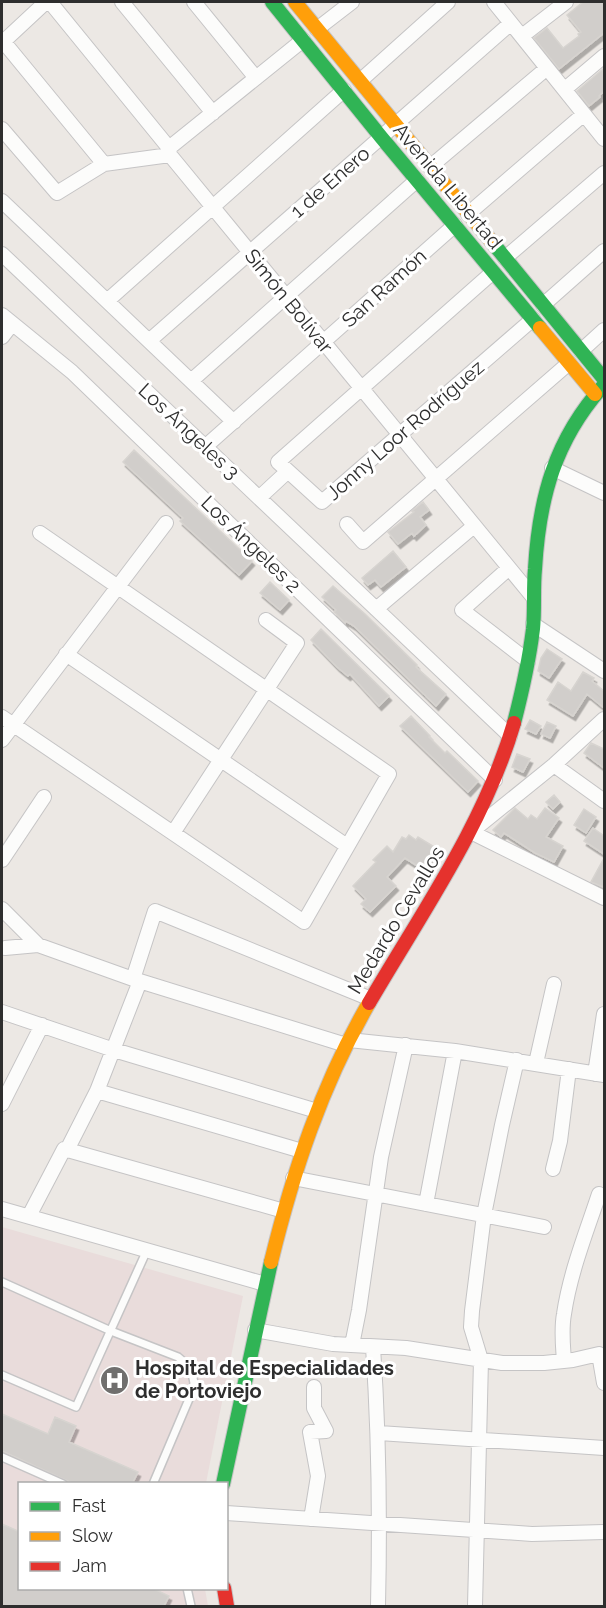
<svg xmlns="http://www.w3.org/2000/svg" width="606" height="1608" viewBox="0 0 606 1608" font-family="Raleway,sans-serif">
  <style>
    .medical { fill: #e9dcdb }
    .building { fill: #d1cecb; stroke: #d7d4d0; stroke-width: 1.5; filter: url(#shadow) }
    .lines { fill: none; stroke-linecap: round; stroke-linejoin: round }
    .lane-casing { stroke: #c5c4c5; stroke-width: 10 }
    .street-casing { stroke: #c5c4c5; stroke-width: 16 }
    .fast-casing { stroke: #c5c4c5; stroke-width: 16 }
    .slow-casing { stroke: #c5c4c5; stroke-width: 16 }
    .jam-casing { stroke: #c5c4c5; stroke-width: 16 }
    .lane { stroke: #fcfcfb; stroke-width: 7 }
    .street { stroke: #fcfcfb; stroke-width: 14 }
    .fast { stroke: #30b455; stroke-width: 14 }
    .slow { stroke: #ff9f0a; stroke-width: 14 }
    .jam { stroke: #e5322d; stroke-width: 14 }
    .labels { text-anchor: middle; stroke-width: 6; stroke-linejoin: round; paint-order: stroke }
    .street-label { font-size: 20px; fill: #2e2e2e; stroke: #fff }
    .poi-label { font-size: 20px; font-weight: bold; fill: #2e2e2e; stroke: #fff; text-anchor: start }
  </style>
  <defs>
    <filter id="shadow"><feDropShadow dx="2.5" dy="4.5" stdDeviation="0" flood-color="#0004"/></filter>
  </defs>
  <rect width="100%" height="100%" fill="#ece8e4"/>
  <path class="medical" d="M2,1227L243,1296L206,1483L20,1484V1588L205,1589L208,1606H2Z"/>
  <path class="building" d="M583,2H604V33L559,69L534,38L547,28L563,48L579,36L578,34L581,32L567,15Z
    M603,69L604,93L603,92L599,96L600,97L589,106L577,91Z
    M134,450L252,561L239,575L180,521L183,518L123,462Z
    M423,502L429,510L420,517L426,525L414,536L412,533L398,544L388,532L414,512L412,511Z
    M393,551L406,567L381,587L375,580L368,585L362,578Z
    M270,582L289,600L280,610L260,593Z
    M333,586L365,614L417,665L416,667L446,694L436,706L354,626L346,621L345,623L334,612L336,610L322,597Z
    M321,629L389,696L379,706L350,674L348,676L337,667L311,640Z
    M547,649L562,659L549,678L538,671L541,658Z
    M583,672L594,678L592,681L604,691V708L587,694L573,716L547,700L558,682L571,691Z
    M411,716L430,736L429,737L445,753L447,751L478,781L468,792L400,726Z
    M530,720L541,726L536,734L525,729Z
    M547,722L556,726L550,738L541,734Z
    M591,743L604,749V768L584,753Z
    M517,754L530,759L523,772L512,767Z
    M554,795L560,802L553,809L546,802Z
    M515,808L528,819L531,815L537,819L545,808L559,818L546,837L563,846L554,862L535,853L504,833L501,837L493,830Z
    M584,809L596,817L586,833L574,825Z
    M593,828L604,836V854L584,841Z
    M409,835L416,840L418,837L436,848L422,869L405,858L387,877L396,886L370,912L361,904L366,899L353,886L376,862L373,860L387,846L393,852L402,837L406,839Z
    M604,858V884L603,887L591,882Z
    M2,1414L48,1434L55,1417L76,1426L69,1442L138,1472L132,1484H74L2,1451Z
    M2,1524L20,1532V1588H152L169,1596L164,1606H2Z"/>
  <g class="lines">
    <defs>
      <path id="lane" d="M2,1282L111,1331L178,1357L191,1368L194,1383L192,1392L153,1484
        M2,1375L76,1407L147,1250
        M2,1457L63,1484
        M187,1588L191,1606"/>
      <path id="street" d="M50,2L169,148L170,155L533,597
        M122,2L213,113
        M194,2L256,78
        M494,2L604,139
        M317,29L352,2
        M522,36L566,2
        M3,41L104,164
        M2,43L46,2
        M360,81L448,2
        M565,89L604,56
        M2,129L57,193L104,164L170,155
        M169,148L303,40
        M430,167L547,68
        M2,201L234,422
        M468,214L584,114
        M2,254L510,736
        M505,258L604,173
        M493,272L278,462L322,502L533,319
        M107,301L344,90
        M543,305L604,251
        M2,315L72,372L495,780
        M2,337L12,324
        M149,341L511,23
        M581,351L604,330
        M191,381L417,180
        M206,446L455,225
        M552,468L604,493
        M260,497L288,471
        M347,524L363,542L569,363
        M509,568L462,610L528,661
        M376,609L474,526
        M533,624L604,671
        M66,654L347,846
        M2,717L304,922L389,774L40,533
        M604,719L554,765L471,832L604,898
        M2,740L166,523
        M554,765L604,801
        M173,833L297,643L266,620
        M2,860L44,797
        M2,909L38,945
        M5,948L38,945L133,979L346,1045
        M133,979L155,911L371,999
        M2,1012L114,1050L317,1111
        M349,1040L455,1051L604,1075
        M536,1063L554,984
        M595,1074L604,1014
        M97,1091L302,1151
        M2,1104L42,1025
        M67,1150L97,1091L140,981
        M553,1169L560,1141L569,1069
        M293,1178L544,1227
        M426,1204L455,1051
        M2,1209L265,1284
        M29,1216L64,1149L284,1211
        M255,1330L333,1344L406,1348L502,1363H544L573,1360L599,1354L604,1383
        M352,1345L359,1310L381,1157L406,1045
        M373,1347C379,1434 380,1519 378,1606
        M564,1361C563,1345 561,1330 564,1314C570,1273 586,1233 599,1194
        M379,1433L604,1448
        M226,1513L532,1534L604,1532
        M311,1519L318,1476L310,1432L326,1431L314,1408V1387
        M475,1606L481,1360L471,1327L472,1311L484,1215L502,1125L517,1060"/>
      <path id="fast" d="M272,2L381,137L540,328
        M492,242L604,379
        M514,723C522,692 529,661 533,629C535,609 533,589 535,569C539,498 555,439 604,385
        M223,1484L271,1262"/>
      <path id="slow" d="M295,2L492,242
        M540,328L595,394
        M271,1262C293,1172 322,1084 369,1003"/>
      <path id="jam" d="M369,1003C422,912 484,825 514,723
        M224,1588L227,1606"/>
    </defs>
    <use href="#lane" class="lane-casing"/>
    <use href="#street" class="street-casing"/>
    <use href="#fast" class="fast-casing"/>
    <use href="#slow" class="slow-casing"/>
    <use href="#jam" class="jam-casing"/>
    <use href="#lane" class="lane"/>
    <use href="#street" class="street"/>
    <use href="#fast" class="fast"/>
    <use href="#slow" class="slow"/>
    <use href="#jam" class="jam"/>
  </g>
  <defs>
    <symbol id="hospital-disc" viewBox="-11 -11 22 22"><circle r="9.5" fill="#706f6e" stroke="#fff"/><path d="M-5-5h3v3.5h4V-5h3V5h-3V1.5h-4V5h-3Z" fill="#fff"/></symbol>
  </defs>
  <g fill-rule="evenodd">
    <use href="#hospital-disc" x="98" y="1364" width="33" height="33"/>
  </g>
  <g class="labels">
    <g class="street-label">
      <text transform="translate(330 182) rotate(-41)" y="7">1 de Enero</text>
      <text transform="translate(448 186) rotate(50)" y="7">Avenida Libertad</text>
      <text transform="translate(384 288) rotate(-42)" y="7">San Ramón</text>
      <text transform="translate(289 301) rotate(51)" y="7">Simón Bolívar</text>
      <text transform="translate(405 430) rotate(-41)" y="7">Jonny Loor Rodríguez</text>
      <text transform="translate(189 431) rotate(43)" y="7">Los Ángeles 3</text>
      <text transform="translate(251 544) rotate(44)" y="7">Los Ángeles 2</text>
      <text transform="translate(396 920) rotate(-59)" y="7">Medardo Cevallos</text>
    </g>
    <g class="poi-label">
      <text x="135" y="1375">Hospital de Especialidades<tspan x="135" dy="23">de Portoviejo</tspan></text>
    </g>
  </g>
  <rect width="606" height="1608" fill="none" stroke="#2e2e2e" stroke-width="6"/>
  <rect x="18" y="1482" width="210" height="108" fill="#ffffff" stroke="#ababab" stroke-width="1.5"/>
  <rect x="30" y="1502" width="30" height="9" fill="#30b455" stroke="#ababab" stroke-width="1.5"/>
  <text x="72" y="1512" font-size="18" fill="#2e2e2e">Fast</text>
  <rect x="30" y="1532" width="30" height="9" fill="#ff9f0a" stroke="#ababab" stroke-width="1.5"/>
  <text x="72" y="1542" font-size="18" fill="#2e2e2e">Slow</text>
  <rect x="30" y="1562" width="30" height="9" fill="#e5322d" stroke="#ababab" stroke-width="1.5"/>
  <text x="72" y="1572" font-size="18" fill="#2e2e2e">Jam</text>
</svg>
